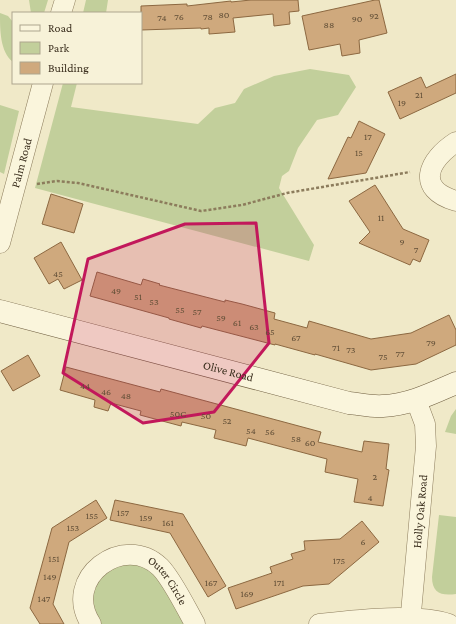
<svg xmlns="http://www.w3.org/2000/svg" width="456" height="624" viewBox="0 0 456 624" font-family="'Crimson Pro',serif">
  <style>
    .green { fill: #c2cf9b }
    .building { fill: #cfa97d; stroke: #8c6841 }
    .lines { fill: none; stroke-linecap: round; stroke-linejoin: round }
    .street-casing { stroke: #8c7c5c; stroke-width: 21 }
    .secondary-casing { stroke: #6e5d3f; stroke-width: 23 }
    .path { stroke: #8c7c5c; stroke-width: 2.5; stroke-dasharray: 3 2; stroke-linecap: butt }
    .street { stroke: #faf5dc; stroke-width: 20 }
    .secondary { stroke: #faf5dc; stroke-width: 22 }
    .marked { fill: #c2185b; fill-opacity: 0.2; stroke: #c2185b; stroke-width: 3; stroke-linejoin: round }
    .labels { text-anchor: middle; stroke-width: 3.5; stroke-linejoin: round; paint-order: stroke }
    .number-label { font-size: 10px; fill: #624f37 }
    .street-label { font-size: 12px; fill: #3d3120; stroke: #f7f2d8 }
  </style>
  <rect width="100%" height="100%" fill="#f0e9c8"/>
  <path class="green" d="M29,0H48L44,13H31Z
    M86,0H108L106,13H83Z
    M0,13L8,16L13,22V62C0,52 0,30 0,13Z
    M310,69L349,75L356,87L338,115L317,120L298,148L289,171L282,176L279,188L314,245L309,261L35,188L63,83H77L71,107L198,124L215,108L235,103L244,89L274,76Z
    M0,105L19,111L4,174L0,172Z
    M456,409V434L445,432L451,416Z
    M439,515L456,517V594C441,596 432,593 432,577Z
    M144,557L195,624H91L94,571Z"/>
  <path class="building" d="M251,0H298L299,11L289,12L290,24L274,26L273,14L233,18L235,32L209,34V28L201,29V28L141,30V6L187,4V6L231,1V2Z
    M375,0H379L387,33L359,40L360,53L342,56L340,44L309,50L302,16Z
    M456,74V93L400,119L388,92L421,77L426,88Z
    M359,121L385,134L366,173L328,179L348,137L351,138Z
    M375,185L403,229L429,240L420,262L413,259L410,265L359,243L370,232L349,201Z
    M51,194L83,204L74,233L42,224Z
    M61,242L82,280L64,289L58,279L49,284L34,258Z
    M97,272L141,285L143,279L160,284L159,285L225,302V300L242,304L275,313L274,319L307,328L309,321L371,339L411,333L449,315L456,330V345L416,364L371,370L315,354V355L275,344V345L202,326L201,328L169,319V318L90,296Z
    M28,355L40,376L13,391L1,371Z
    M66,367L160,392L161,389L321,432L318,442L362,452L364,441L389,444L386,469L389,470L383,506L354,502L358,479L325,472L327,459L248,438L246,446L214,438L216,430L182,422L181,426L140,415L141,411L111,403L108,411L94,407L95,400L60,390Z
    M96,500L107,518L69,542L53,604L64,624H40L30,608L52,528Z
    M115,500L183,514L226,586L208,597L170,533L110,520Z
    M362,521L379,542L329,584L303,586L236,609L228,588L272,573L270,567L293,559L291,554L305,550L304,541L340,539Z"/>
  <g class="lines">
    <defs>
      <g id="street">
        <path d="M61,13L65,0"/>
        <path d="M456,142C428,160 415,189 456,201"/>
        <path id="s1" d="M0,243L43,83"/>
        <path id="s2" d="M91,624C61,578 124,532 160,567C172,579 186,608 195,624"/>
        <path d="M319,624C356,620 414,613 449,624"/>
        <path id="s3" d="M410,624L426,446L425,424L416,400"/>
      </g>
      <g id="secondary">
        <path id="s4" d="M0,311L349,403C360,404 372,407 383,406C409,405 433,393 456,383"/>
      </g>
    </defs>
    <use href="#street" class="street-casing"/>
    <use href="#secondary" class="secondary-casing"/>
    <path class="path" d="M37,184L57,181L78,183L201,211L242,205L287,193L410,172"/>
    <use href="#street" class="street"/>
    <use href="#secondary" class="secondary"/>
  </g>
  <path class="marked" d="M256,223L269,343L214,412L143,423L63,373L88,259L185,224Z"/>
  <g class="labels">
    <g class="number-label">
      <text x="224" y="18">80</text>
      <text x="374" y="19">92</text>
      <text x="179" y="20">76</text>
      <text x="208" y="20">78</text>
      <text x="162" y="21">74</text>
      <text x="357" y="22">90</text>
      <text x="329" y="28">88</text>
      <text x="419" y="98">21</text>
      <text x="402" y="106">19</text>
      <text x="368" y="140">17</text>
      <text x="359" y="156">15</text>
      <text x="381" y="221">11</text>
      <text x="402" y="245">9</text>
      <text x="416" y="253">7</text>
      <text x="58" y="277">45</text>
      <text x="116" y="294">49</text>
      <text x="138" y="300">51</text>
      <text x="154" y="305">53</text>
      <text x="180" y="313">55</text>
      <text x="197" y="315">57</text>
      <text x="221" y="321">59</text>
      <text x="237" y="326">61</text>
      <text x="254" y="330">63</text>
      <text x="270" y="335">65</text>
      <text x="296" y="341">67</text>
      <text x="431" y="346">79</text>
      <text x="336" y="351">71</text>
      <text x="351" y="353">73</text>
      <text x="400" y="357">77</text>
      <text x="383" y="360">75</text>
      <text x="85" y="389">44</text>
      <text x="106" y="395">46</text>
      <text x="126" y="399">48</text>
      <text x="178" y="417">50C</text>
      <text x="206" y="419">50</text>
      <text x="227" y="424">52</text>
      <text x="251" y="434">54</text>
      <text x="270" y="435">56</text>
      <text x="296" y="442">58</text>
      <text x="310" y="446">60</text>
      <text x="375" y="480">2</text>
      <text x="370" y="501">4</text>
      <text x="123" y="516">157</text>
      <text x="92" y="519">155</text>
      <text x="146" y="521">159</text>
      <text x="168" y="526">161</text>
      <text x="73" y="531">153</text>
      <text x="363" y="545">6</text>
      <text x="54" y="562">151</text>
      <text x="339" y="564">175</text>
      <text x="50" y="580">149</text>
      <text x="211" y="586">167</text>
      <text x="279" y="586">171</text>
      <text x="247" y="597">169</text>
      <text x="44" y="602">147</text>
    </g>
    <g class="street-label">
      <text dy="4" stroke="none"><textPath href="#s1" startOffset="83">Palm Road</textPath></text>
      <text dy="4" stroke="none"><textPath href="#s4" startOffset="236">Olive Road</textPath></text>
      <text dy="4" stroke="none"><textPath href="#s3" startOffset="113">Holly Oak Road</textPath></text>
      <text dy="4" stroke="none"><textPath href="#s2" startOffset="146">Outer Circle</textPath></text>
    </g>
  </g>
  <rect x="12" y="12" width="130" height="72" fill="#f7f2d8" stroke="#ada58e"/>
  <rect x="20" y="25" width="20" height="6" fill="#faf5dc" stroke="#ada58e"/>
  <text x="48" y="32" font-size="12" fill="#3d3120">Road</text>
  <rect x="20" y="42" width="20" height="12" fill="#c2cf9b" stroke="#ada58e"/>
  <text x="48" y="52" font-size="12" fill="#3d3120">Park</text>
  <rect x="20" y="62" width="20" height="12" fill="#cfa97d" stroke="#ada58e"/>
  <text x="48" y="72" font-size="12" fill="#3d3120">Building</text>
</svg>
